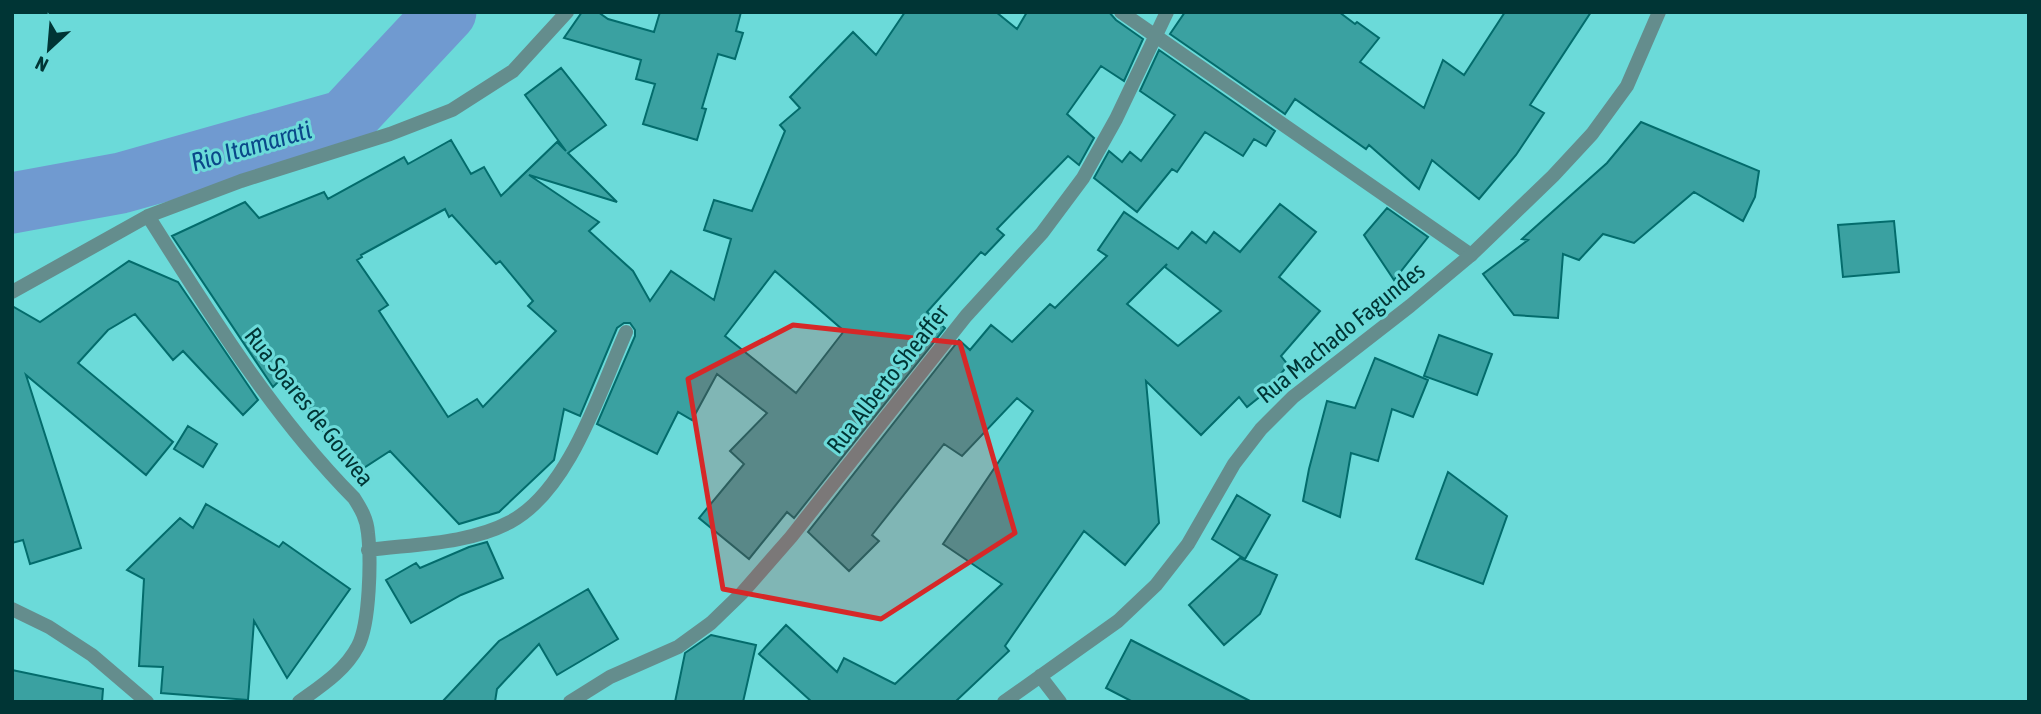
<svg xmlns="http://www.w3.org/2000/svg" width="2041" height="714" viewBox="0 0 2041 714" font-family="'Asap Condensed',sans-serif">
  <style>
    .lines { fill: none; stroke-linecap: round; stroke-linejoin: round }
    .river { stroke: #709ad0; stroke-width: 61 }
    .building { fill: #3aa1a1; stroke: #036c6c; stroke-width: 2; fill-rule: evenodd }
    .service { stroke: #648d8d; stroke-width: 14 }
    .minor { stroke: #648d8d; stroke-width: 14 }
    .marked { fill: #d62828; fill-opacity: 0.2; stroke: #d62828; stroke-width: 5; stroke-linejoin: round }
    .labels { text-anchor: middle; stroke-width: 6; stroke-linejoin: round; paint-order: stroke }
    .street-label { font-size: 24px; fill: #003535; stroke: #6bdad9 }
    .water-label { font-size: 26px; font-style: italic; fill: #0a4889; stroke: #6bdad9 }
  </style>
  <rect width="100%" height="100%" fill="#6bdad9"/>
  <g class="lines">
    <path class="river" d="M12,203L121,183L345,120L446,12"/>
  </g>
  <path class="building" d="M582,12H598L608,19L654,32L660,12H741L736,31L743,33L735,59L718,54L702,108L706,109L697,140L643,124L655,84L636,79L641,60L564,38Z
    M905,12H996L1017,29L1027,12H1109L1116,20L1143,39L1124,81L1101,66L1067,114L1094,138L1079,165L1068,156L997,229L1004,235L985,255L981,252L927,312L945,328L794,518L787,512L749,559L699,518L744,464L730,451L767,413L717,374L692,420L678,412L657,454L597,424L635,336V330L630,323H624L617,328L580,416L564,409L554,460L499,512L459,524L390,451L359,471L339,440L332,445L286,374L273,387L172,236L245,202L259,218L324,192L328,199L404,157L408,164L451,140L471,174L484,167L501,196L557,142L566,151L525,95L561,68L606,125L568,153L617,202L529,175L599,222L589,231L633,271L650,301L671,271L714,300L731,239L704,230L714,200L752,211L785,131L780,125L800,108L790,97L853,32L876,55ZM445,209L449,217L452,215L496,264L500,261L533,301L528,306L556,331L483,407L477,399L448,417L379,311L388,305L357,260L362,257L361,255ZM775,271L844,331L796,393L725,336Z
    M1185,12H1339L1355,24L1357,22L1379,38L1360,62L1424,108L1443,60L1464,75L1505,12H1591L1530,105L1544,113L1516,155L1479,199L1432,160L1419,189L1369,145L1366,149L1295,99L1285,114L1170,34Z
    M1159,50L1275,131L1266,146L1254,139L1243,156L1205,132L1177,172L1172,169L1137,212L1094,178L1109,151L1122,162L1130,152L1141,161L1175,115L1140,91Z
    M1641,122L1759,171L1755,197L1743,221L1694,192L1634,243L1603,234L1579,260L1563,254L1558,318L1514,315L1483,274L1528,240L1522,239L1607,163Z
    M1280,204L1316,232L1279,277L1320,311L1281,356L1288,365L1267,391L1247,407L1239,397L1201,435L1146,381L1159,523L1125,565L1084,531L1005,646L1009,651L955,702H812L759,654L786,625L837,672L844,658L895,684L1002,584L943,544L1033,411L1017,398L962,456L944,444L872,535L879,541L849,571L808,532L959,340L970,350L991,325L1012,342L1050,304L1055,308L1107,256L1098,250L1124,212L1178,249L1192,232L1206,243L1214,232L1240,252ZM1167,264L1165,267L1221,311L1178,346L1127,304Z
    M1387,208L1428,237L1394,280L1364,235Z
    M1894,221L1899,272L1843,277L1838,225Z
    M129,261L178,282L258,400L243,415L183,351L173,360L135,314L108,330L78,363L173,442L146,475L26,375L81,548L30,564L23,540L12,543V306L40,322Z
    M1439,335L1492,354L1477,395L1424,376Z
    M1375,358L1428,380L1413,417L1392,409L1378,461L1351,453L1340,517L1303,501L1309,469L1327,401L1355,408Z
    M188,426L217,444L203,467L174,449Z
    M1448,472L1507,516L1483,584L1416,559Z
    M1237,495L1270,515L1245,559L1212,539Z
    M206,504L279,547L283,542L350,589L287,678L254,621L248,700L161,693L163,667L139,666L144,579L127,570L180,518L193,528Z
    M487,542L503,578L461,595L411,623L386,580L416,563L420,568L469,547Z
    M1240,558L1277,575L1260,614L1224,645L1189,605Z
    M588,589L618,639L557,675L539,644L497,689L495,702H442L499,641Z
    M711,635L756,645L743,702H675L685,653Z
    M1131,640L1176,663L1252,702H1133L1106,688Z
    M12,670L103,689L102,702H12Z"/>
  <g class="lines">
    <path class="service" d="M1121,12L1471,255"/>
    <path class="minor" d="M148,216C210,314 272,415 354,498C361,509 367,519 368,533C371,559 370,623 358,646C345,671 321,686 299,702
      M12,292L148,216L241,181L390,134L452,110L513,71L567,12
      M368,550C414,544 469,544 510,522C570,490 600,390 626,332
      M12,609L49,627L92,655L147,702
      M1040,676L1060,702
      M570,702L610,677L678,647L711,623L742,593L791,537L966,316L1042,233L1083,178L1116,119L1167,12
      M1004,702L1118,621L1156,585L1188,544L1234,464L1261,429L1293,397L1410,306L1471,255L1553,176L1592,134L1627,86L1659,12"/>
  </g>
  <path class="marked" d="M793,325L960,343L1015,533L881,619L723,589L688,379Z"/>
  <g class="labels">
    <g class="street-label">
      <text transform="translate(1341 333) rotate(-39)" y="8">Rua Machado Fagundes</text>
      <text transform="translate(888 379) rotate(-52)" y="8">Rua Alberto Sheaffer</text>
      <text transform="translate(309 407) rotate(52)" y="8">Rua Soares de Gouvea</text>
    </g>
    <g class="water-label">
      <text transform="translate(251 146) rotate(-16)" y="9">Rio Itamarati</text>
    </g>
  </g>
  <rect width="2041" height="714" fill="none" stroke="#003535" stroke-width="28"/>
  <g transform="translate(49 49) rotate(206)" stroke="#6bdad9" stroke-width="5" paint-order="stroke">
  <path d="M0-5L12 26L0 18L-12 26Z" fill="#003535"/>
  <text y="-10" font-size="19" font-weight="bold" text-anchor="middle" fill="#003535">N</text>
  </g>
</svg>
